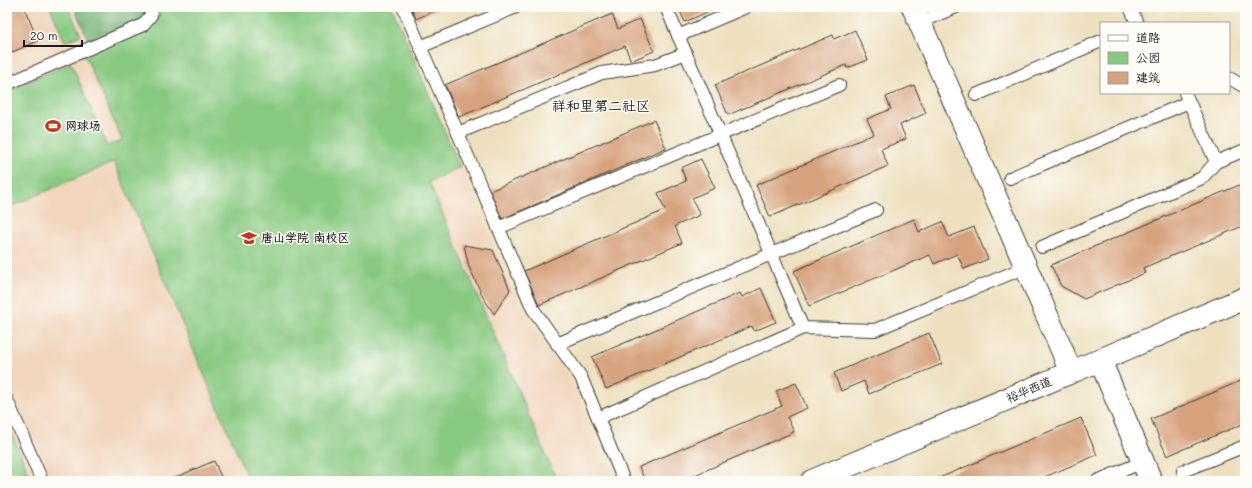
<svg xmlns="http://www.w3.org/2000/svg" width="1252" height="488" viewBox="0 0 1252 488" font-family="Mali,'LXGW WenKai TC',sans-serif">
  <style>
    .built { fill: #f1d5bd }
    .green { fill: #88c981; stroke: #52724e }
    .forest { fill: #6ead6f; stroke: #456446 }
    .building { fill: #d7a37f }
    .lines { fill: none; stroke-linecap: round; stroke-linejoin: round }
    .lane-casing { stroke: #3c3934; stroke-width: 14 }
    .street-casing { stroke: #3c3934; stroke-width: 24 }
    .secondary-casing { stroke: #3c3934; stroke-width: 24 }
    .lane { stroke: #fff; stroke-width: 12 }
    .street { stroke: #fff; stroke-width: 22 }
    .secondary { stroke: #fff; stroke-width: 22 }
    .labels { text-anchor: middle; stroke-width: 3; stroke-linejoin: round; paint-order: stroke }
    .poi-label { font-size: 12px; font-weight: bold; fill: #1c1c1c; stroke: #fdfcf7; text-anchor: start }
    .street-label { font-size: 12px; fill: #1c1c1c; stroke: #fdfcf7 }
    .quarter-label { font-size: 14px; fill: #1c1c1c; stroke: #fdfcf7 }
  </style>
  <rect width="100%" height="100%" fill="#fdfcf7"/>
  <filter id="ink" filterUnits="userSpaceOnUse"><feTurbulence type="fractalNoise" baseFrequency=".025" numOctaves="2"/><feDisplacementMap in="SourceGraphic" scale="8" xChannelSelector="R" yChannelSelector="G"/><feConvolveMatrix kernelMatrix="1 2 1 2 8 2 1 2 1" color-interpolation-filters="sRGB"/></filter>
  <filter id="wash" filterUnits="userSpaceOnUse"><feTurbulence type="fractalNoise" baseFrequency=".012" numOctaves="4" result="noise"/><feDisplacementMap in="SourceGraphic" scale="16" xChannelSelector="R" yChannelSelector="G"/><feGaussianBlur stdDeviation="0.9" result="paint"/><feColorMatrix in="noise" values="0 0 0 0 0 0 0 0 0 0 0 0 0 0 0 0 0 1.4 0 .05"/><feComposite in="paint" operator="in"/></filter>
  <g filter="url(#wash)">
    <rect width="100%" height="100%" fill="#eee0bf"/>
    <path class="built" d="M7,7H392L521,308L572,383L614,481H7Z"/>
    <path class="green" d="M50,7H68L81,35L65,42Z
      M153,7H392L460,167L429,182L557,481H249L114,162L7,208V91L71,63L107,146L122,140L83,51Z
      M7,422L32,481H7Z"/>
    <path class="forest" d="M74,7H153L151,15L91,47Z"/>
    <g id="blocks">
      <path class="building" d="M19,7H24L38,41L10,53L7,46V12Z
        M411,7H443L416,19Z
        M678,7H718L685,22Z
        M612,14L618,29L640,19L654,51L631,61L625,46L459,117L445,85Z
        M855,30L868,60L847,68L846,65L728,115L715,85L833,35L834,39Z
        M914,85L926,113L900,125L906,139L881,149L888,166L770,217L756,185L874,134L867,119L891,109L886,97Z
        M654,120L666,148L502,219L490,191Z
        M701,159L715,188L692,198L700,215L675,226L682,243L539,305L524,271L665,210L658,193L686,181L681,168Z
        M1244,183L1245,185V225L1143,268L1145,273L1084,299L1061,286L1051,265Z
        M914,219L919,232L942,222L949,237L974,227L988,259L964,269L957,254L934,264L930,255L809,306L794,271Z
        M464,245L493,250L510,290L494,314L483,297L469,267Z
        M761,288L776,322L754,331L752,326L606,389L592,357L740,293L742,297Z
        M929,333L942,364L869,394L864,381L841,391L834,373Z
        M1245,379V423L1167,456L1151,419Z
        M796,383L807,408L787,417L794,432L681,481H645L639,467L782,406L776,391Z
        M1081,418L1097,455L1035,481H932Z
        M214,461L223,481H167Z"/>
    </g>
  </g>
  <g filter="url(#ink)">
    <use href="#blocks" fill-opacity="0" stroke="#3c3934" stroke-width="1"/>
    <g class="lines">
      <defs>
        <path id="lane" d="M403,7L458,133L533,309L581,377L624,481
          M666,7L803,328
          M1130,7L1137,23
          M920,22L956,7
          M678,36L746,7
          M420,47L516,7
          M1229,78L1245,87
          M7,84L143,25L151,15L153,7
          M1185,93L1216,162L1245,150
          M976,95L1101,41
          M458,133L602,73L655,65L686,53
          M1010,178L1189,102
          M498,228L839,85
          M1042,247L1202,178L1216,162
          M557,344L876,210
          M7,400L42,481
          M598,418L803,328L875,330L1026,267
          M1183,471L1245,446
          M1097,481L1143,462"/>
        <path id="street" d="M913,7L1062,350L1070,372
          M1100,360L1151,481"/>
        <path id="secondary" d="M812,481L1100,360L1245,298"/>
      </defs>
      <use href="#lane" class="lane-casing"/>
      <use href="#street" class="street-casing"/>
      <use href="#secondary" class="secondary-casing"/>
      <use href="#lane" class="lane"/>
      <use href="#street" class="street"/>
      <use href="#secondary" class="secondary"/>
    </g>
  </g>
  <defs>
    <symbol id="stadium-bare" viewBox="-9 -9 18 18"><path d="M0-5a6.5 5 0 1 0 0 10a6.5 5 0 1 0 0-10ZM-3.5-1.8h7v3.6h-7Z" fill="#c8321e" stroke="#fdfcf7" stroke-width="2.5" paint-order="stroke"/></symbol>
    <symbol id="university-bare" viewBox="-9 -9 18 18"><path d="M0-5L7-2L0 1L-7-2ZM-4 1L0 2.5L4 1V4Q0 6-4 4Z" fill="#c8321e" stroke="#fdfcf7" stroke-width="2.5" paint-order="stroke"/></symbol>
  </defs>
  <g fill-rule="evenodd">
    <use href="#stadium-bare" x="42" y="115" width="22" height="22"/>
    <use href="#university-bare" x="238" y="227" width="22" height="22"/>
  </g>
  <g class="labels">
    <g class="poi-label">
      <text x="65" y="130">网球场</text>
      <text x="261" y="242">唐山学院 南校区</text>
    </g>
    <g class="street-label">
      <text transform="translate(1029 390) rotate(-23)" y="4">裕华西道</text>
    </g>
    <g class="quarter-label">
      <text x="601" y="111">祥和里第二社区</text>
    </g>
  </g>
  <rect width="1252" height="488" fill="none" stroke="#fdfcf7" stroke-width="24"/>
  <rect x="1100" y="22" width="130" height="72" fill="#fdfcf7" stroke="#a3a29f"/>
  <rect x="1108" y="35" width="20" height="6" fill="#ffffff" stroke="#a3a29f"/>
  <text x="1136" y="42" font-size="12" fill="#1c1c1c">道路</text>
  <rect x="1108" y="52" width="20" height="12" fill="#88c981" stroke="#a3a29f"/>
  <text x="1136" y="62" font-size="12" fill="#1c1c1c">公园</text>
  <rect x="1108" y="72" width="20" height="12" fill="#d7a37f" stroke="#a3a29f"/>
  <text x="1136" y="82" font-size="12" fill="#1c1c1c">建筑</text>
  <path d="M24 40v6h58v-6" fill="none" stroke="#1c1c1c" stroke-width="2"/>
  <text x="30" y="40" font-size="12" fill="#1c1c1c" stroke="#fdfcf7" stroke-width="3" paint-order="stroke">20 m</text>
</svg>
